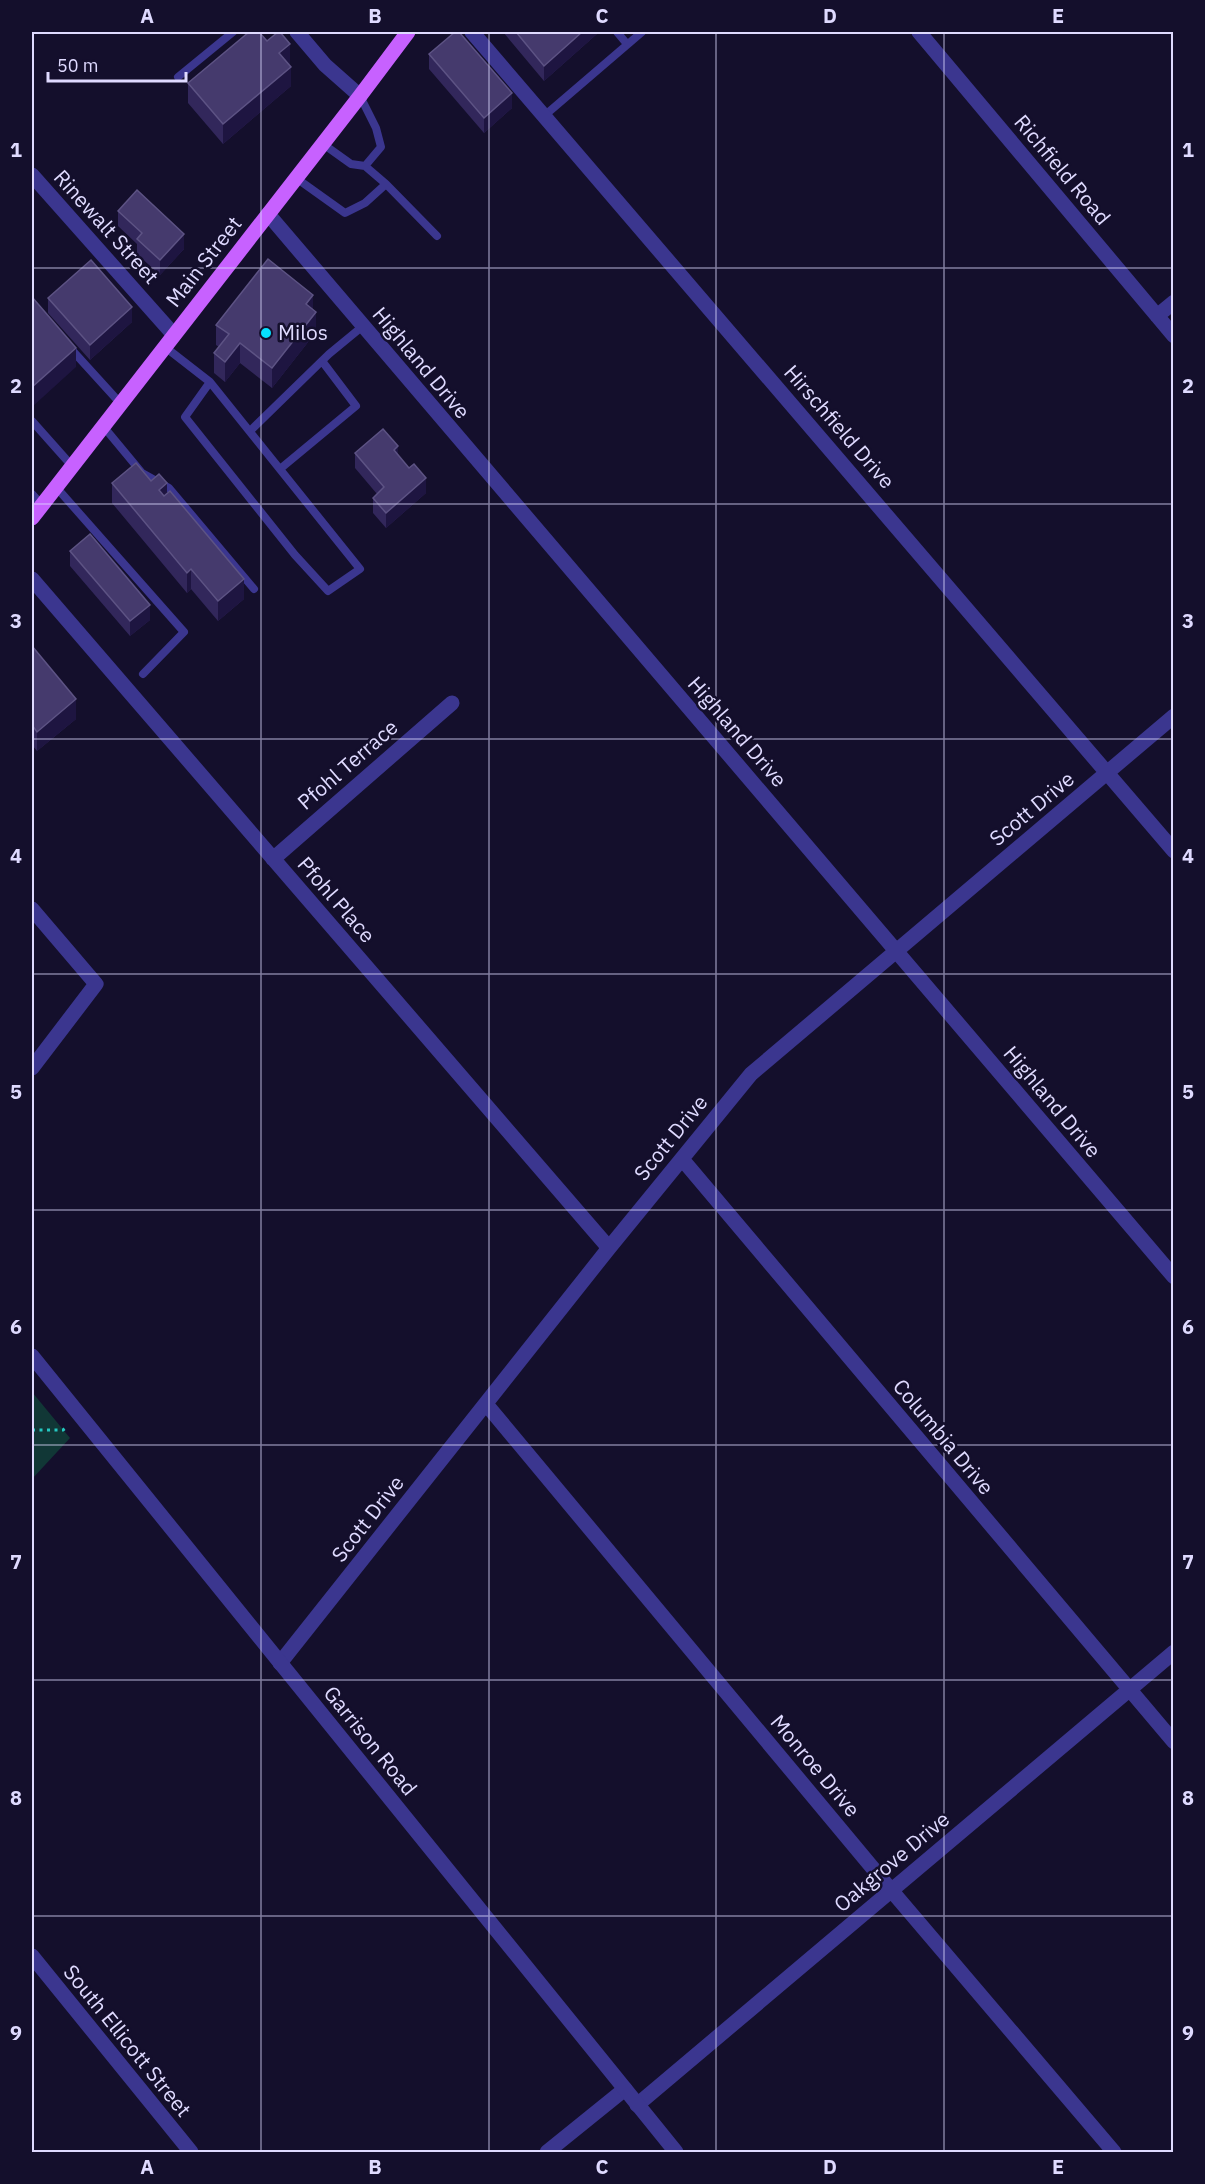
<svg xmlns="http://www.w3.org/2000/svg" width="1205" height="2184" viewBox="0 0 1205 2184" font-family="'IBM Plex Sans',sans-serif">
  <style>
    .green { fill: #113736 }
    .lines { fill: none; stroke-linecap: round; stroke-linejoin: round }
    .path { stroke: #25c8c1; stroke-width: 3; stroke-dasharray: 3 4.5; stroke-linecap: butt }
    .service { stroke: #3b368f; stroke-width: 8 }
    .minor { stroke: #3b368f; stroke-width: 15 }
    .tertiary { stroke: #3b368f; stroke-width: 15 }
    .primary { stroke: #c761ff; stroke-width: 15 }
    .wall { fill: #32275b }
    .shaded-wall { fill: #1e1541 }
    .building { fill: #453a6d; stroke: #5d5384; stroke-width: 1.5 }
    .grid { fill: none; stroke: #dfdaff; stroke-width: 1.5; stroke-opacity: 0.55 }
    .poi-dot { fill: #06e0ff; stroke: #140f2c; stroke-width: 2 }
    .labels { text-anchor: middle; stroke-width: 5; stroke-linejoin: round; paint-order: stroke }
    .street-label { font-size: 21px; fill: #dfdaff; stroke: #140f2c }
    .poi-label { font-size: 21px; fill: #dfdaff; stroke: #140f2c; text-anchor: start }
    .neatline { fill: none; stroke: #dfdaff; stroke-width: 2 }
    .grid-label { font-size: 20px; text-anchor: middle; font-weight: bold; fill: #dfdaff }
  </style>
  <rect width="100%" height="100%" fill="#140f2c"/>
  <path class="green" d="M32,1392L70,1438L32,1479Z"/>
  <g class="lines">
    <path class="path" d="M32,1430H63L67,1427"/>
    <path class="service" d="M617,32L627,44
      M178,77L233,32
      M544,116L642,32
      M323,144L351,164L365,166L381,147L376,128L360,96
      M365,166L386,184
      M296,178L345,213L365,203L386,184L437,236
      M165,347L210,382L185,417L295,555L328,591L360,569L210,382
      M71,349L121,404
      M32,421L72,466
      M103,426L142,473L169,488L254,589
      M250,431L329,354L363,326
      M280,469L356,406L322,361
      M56,487L184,632L143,674
      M32,494L42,505"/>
    <path class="minor" d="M297,32L325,65L360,96
      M472,32L1174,851
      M919,32L1174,336
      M32,175L174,335
      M268,214L1174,1277
      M1157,316L1174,302
      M32,579L609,1248
      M273,859L452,703
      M32,909L96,984L32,1068
      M682,1159L1174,1742
      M486,1404L891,1890L1114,2152
      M280,1663L609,1248L751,1074L1174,716
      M32,1956L191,2152
      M637,2105L1174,1652
      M547,2152L625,2089"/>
    <path class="tertiary" d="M32,1356L676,2152"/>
    <path class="primary" d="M32,518L360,96L408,32"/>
  </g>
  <path class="wall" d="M503,32H598V33L544,81Z
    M267,41L290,63L289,64L291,86L223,144L188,103V83Z
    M429,54L512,108L484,133L429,69Z
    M118,211L184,249L160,275L137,254V244L118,226Z
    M48,298L132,322L90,360L48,313Z
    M313,310L316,332L272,388L240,363L225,382L214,373V353L219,347L216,345V325Z
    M355,453L398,456L426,493L386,528L373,513V498L377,494L355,468Z
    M151,481L167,494L244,599L218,621L191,589L187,593L112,503V483Z
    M70,551L150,620L130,636L70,566Z
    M32,646L76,719L37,751L32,745Z"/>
  <path class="shaded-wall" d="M582,32H598V33L544,81V66Z
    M290,44V63L279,73V53Z
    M291,67V86L223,144V124Z
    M512,93V108L484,133V118Z
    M184,234V249L160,275V260Z
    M313,295V315L306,304Z
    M132,307V322L90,360V345Z
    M316,312V332L272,388V368Z
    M240,343V363L225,382V362Z
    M76,348V367L32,407V387Z
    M398,446V461L394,450Z
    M426,478V493L386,528V513Z
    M167,483V503L159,490Z
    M191,569V589L187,593V573Z
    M244,579V599L218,621V601Z
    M150,605V620L130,636V621Z
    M76,699V719L37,751V732Z"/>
  <path class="building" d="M249,32H259L267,41L278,32H280L290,44L279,53L291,67L223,124L188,83Z
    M455,32H459L512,93L484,118L429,54Z
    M516,32H582L544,66Z
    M137,190L184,234L160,260L137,239L142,233L118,211Z
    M268,259L313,295L306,304L316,312L272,368L240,343L225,362L214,353L229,334L216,325Z
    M91,260L132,307L90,345L48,298Z
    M32,297L76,348L32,387Z
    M383,429L398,446L394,450L409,468L414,464L426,478L386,513L373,498L384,487L355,453Z
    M136,463L151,481L159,474L167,483L159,490L164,496L170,491L244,579L218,601L191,569L187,573L112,483Z
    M90,534L150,605L130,621L70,551Z
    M32,646L76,699L37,732L32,725Z"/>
  <path class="grid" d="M261,32V2152M489,32V2152M716,32V2152M944,32V2152M32,268H1174M32,504H1174M32,739H1174M32,974H1174M32,1210H1174M32,1445H1174M32,1680H1174M32,1916H1174"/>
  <circle class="poi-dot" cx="266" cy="333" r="6"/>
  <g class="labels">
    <g class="street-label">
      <text transform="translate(1062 170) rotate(50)" y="7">Richfield Road</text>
      <text transform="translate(106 227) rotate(48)" y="7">Rinewalt Street</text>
      <text transform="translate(204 262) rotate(-52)" y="7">Main Street</text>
      <text transform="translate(421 363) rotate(50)" y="7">Highland Drive</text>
      <text transform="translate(839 427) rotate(49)" y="7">Hirschfield Drive</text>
      <text transform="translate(737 732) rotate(49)" y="7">Highland Drive</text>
      <text transform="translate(348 765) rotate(-41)" y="7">Pfohl Terrace</text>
      <text transform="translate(1032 809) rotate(-40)" y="7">Scott Drive</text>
      <text transform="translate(336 900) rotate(49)" y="7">Pfohl Place</text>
      <text transform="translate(1052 1102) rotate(50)" y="7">Highland Drive</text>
      <text transform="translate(671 1138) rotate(-51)" y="7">Scott Drive</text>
      <text transform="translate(943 1437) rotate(50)" y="7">Columbia Drive</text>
      <text transform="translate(368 1519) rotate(-52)" y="7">Scott Drive</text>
      <text transform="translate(370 1741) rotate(51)" y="7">Garrison Road</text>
      <text transform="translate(815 1766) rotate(50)" y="7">Monroe Drive</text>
      <text transform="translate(892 1862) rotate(-40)" y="7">Oakgrove Drive</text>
      <text transform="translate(127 2041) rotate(51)" y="7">South Ellicott Street</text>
    </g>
    <g class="poi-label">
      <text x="278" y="340">Milos</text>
    </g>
  </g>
  <rect width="1205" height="2184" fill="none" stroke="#140f2c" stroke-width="66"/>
  <path d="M48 72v9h138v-9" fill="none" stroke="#dfdaff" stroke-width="3"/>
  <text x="57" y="72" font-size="18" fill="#dfdaff" stroke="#140f2c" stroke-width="4.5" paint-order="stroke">50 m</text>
  <rect x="33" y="33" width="1139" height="2118" class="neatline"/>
  <g class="grid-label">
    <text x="147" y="23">A</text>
    <text x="375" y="23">B</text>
    <text x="602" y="23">C</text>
    <text x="830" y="23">D</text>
    <text x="1058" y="23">E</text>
    <text x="16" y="157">1</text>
    <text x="1188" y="157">1</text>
    <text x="16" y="393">2</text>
    <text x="1188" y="393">2</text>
    <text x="16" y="628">3</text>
    <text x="1188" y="628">3</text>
    <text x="16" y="863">4</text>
    <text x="1188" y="863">4</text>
    <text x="16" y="1099">5</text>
    <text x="1188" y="1099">5</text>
    <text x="16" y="1334">6</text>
    <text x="1188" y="1334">6</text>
    <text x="16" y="1569">7</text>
    <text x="1188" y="1569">7</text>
    <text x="16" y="1805">8</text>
    <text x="1188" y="1805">8</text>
    <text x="16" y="2040">9</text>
    <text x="1188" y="2040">9</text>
    <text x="147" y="2174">A</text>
    <text x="375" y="2174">B</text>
    <text x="602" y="2174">C</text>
    <text x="830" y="2174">D</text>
    <text x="1058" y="2174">E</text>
  </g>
</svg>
